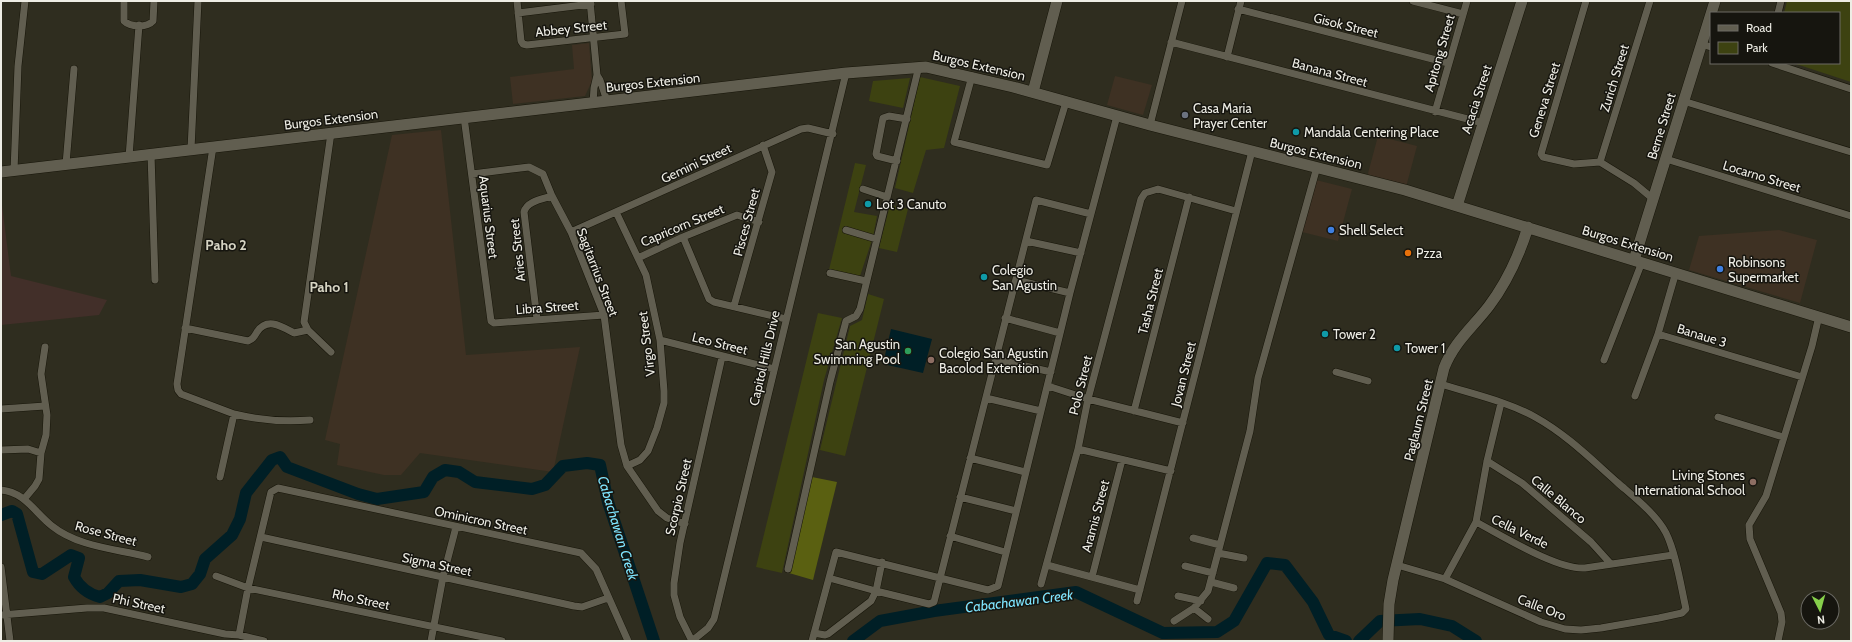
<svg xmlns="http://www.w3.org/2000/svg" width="1852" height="642" viewBox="0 0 1852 642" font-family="Cabin,sans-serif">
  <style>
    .commercial { fill: #3e3123 }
    .medical { fill: #422f29 }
    .green { fill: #3d4211 }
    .forest { fill: #5a6011 }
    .water { fill: #001f26 }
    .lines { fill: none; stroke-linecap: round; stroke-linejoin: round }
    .river { stroke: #001f26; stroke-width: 12 }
    .street-casing { stroke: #171509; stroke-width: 8 }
    .secondary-casing { stroke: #171509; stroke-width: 12 }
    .street { stroke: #615e50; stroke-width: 7 }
    .secondary { stroke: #615e50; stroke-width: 11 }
    .worship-dot { fill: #6b7280; stroke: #16150f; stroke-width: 1.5 }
    .culture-dot { fill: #0f9aa8; stroke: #16150f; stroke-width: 1.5 }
    .shop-dot { fill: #3f7fe0; stroke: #16150f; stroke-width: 1.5 }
    .food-dot { fill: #e8710a; stroke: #16150f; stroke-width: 1.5 }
    .leisure-dot { fill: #2e9e5b; stroke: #16150f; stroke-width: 1.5 }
    .education-dot { fill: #8d6e63; stroke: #16150f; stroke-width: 1.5 }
    .labels { text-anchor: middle; stroke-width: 3; stroke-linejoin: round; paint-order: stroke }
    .street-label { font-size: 13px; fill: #eeede5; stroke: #16150f }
    .poi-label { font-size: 13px; fill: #eeede5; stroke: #16150f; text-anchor: start }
    .neighbourhood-label { font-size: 14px; font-weight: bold; fill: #d6d4c3; stroke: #16150f }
    .water-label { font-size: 14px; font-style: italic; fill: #7ee5ff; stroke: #16150f }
  </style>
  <rect width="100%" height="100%" fill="#2f2d1f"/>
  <path class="commercial" d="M589,43L592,81L585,96L513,104L510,77L574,69L572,45Z
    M1115,76L1152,85L1143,115L1107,105Z
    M441,130L466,355L580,347L553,472L420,453L401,475H384L337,465L340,444L325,440L392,135Z
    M1378,136L1417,146L1406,187L1367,177Z
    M1316,180L1352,189L1338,241L1302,232Z
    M1779,230L1817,240L1800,303L1689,270L1699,236Z"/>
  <path class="medical" d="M1,197L11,276L107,300L99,315L1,325Z"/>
  <path class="green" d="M1787,1H1851V82L1793,63H1839V13H1784Z
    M920,77L960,86L944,148L926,150L913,193L895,188Z
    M910,78L903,108L869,101L873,81Z
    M855,163L866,165L854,212L877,216L873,237L860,276L829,270Z
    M890,205L908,209L897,252L879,248Z
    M868,294L884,299L845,456L820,450L850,326L862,320Z
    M818,313L842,318L824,380L782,573L756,567Z"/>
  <path class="forest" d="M812,477L837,482L813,580L789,573Z"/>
  <path class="water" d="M891,329L932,339L923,373L883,364Z"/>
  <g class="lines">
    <path class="river" d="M1,515L12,511L17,514L33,572L42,574L71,555L79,558L74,577C80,588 88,594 100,597L108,593L119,581L140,580L181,587L192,584L200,574L205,559L232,535L240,519L246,493L272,460L280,457L287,467L358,494L377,499L424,492L433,477L445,470L459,472L475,482L532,489L545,485L563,466L587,463L600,465L608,502L654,641
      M853,641L880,621L934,611L1076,592L1163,633L1217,632L1234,621L1267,563L1285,565L1313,602L1329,635L1346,641
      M1359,641L1380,621L1420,619L1452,626L1476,641"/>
    <defs>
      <path id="street" d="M124,1V21C130,27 147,28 153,21L154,1
        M517,1L521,41L523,44L527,45L625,34L621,1
        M590,1L597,75L594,88L593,103
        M1413,1L1463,14
        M1586,1L1541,154L1543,157L1574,164L1600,162L1634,183L1652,198
        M1238,9L1448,63
        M518,13L591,4
        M1778,13L1781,1
        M1171,42L1483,123
        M1701,44L1711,47
        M1227,57L1241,1
        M1772,63L1851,89
        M597,75L600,80L607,101
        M972,76L954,142L1047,165L1066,102
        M1683,101L1851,152
        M1435,112L1467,1
        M464,117L491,321L494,323L604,315
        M1150,125L1182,1
        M331,133L304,322L308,330L331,352
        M213,147L177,384L178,390L181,394L234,414
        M191,149L198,1
        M151,154L155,280
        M129,157L139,25
        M1666,159L1851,216
        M897,161L877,156L876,154L883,118L889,116L907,119
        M1600,162L1650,1
        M66,164L74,69
        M14,171L18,66L25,1
        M472,174L529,167L543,174L552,196L571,232L604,315L621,445L627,466L658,511L667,518L685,524
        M863,189L887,197
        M616,212L646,275L660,340L664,391V403L657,428L648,451L640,460L627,466
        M846,230L876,239
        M571,232L801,129L808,128L833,134
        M683,237L709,299L714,302L786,319
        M1026,241L1081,253
        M638,258L683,237L737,215L759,222
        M830,273L866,281
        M1016,280L1070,293
        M734,306L772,172L763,145
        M1005,318L1060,333
        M537,319L524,212C527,201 543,199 552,196
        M185,328L248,341C253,339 254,337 257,332C267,317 281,326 294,333L308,330
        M1658,334L1676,272
        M660,340L774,369
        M995,359L1051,372
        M1604,360L1642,262
        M1336,372L1368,381
        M1048,386L1088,399L1183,423
        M1635,396L1658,334L1802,377
        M986,398L1041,411
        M1501,403L1487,461L1476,522C1503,536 1557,570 1585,568L1673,555
        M1,409L45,406
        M1134,411L1189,197
        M1718,417L1783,437
        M1078,449L1171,471
        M1,450L28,449L41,453
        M970,458L1025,472
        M1487,461L1522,483L1591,542L1610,563
        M220,477L234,414C259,420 285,422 310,420
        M1,490C25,492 35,513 52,526C78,547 117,549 148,557
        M960,497L1016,511
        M25,498L35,486L39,479L41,453L46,435L47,415L41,374L45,347
        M950,536L1005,552
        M261,537L574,606L582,607L608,598
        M1193,538L1220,545
        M1218,553L1244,558
        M1047,565L1140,590
        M1397,565L1445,579L1541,622L1565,629L1581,630L1601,628L1659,618L1682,613L1686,609C1681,587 1676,553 1666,533C1656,514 1634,497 1618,483C1592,460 1566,434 1535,417C1506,401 1472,394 1441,384
        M1185,566L1213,573
        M1,567L10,641
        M788,569L830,382L846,321L856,316L860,309L919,66
        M216,576L248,588L502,641
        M1092,577L1122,460
        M829,578L876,591L929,604L934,602L1036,200L1091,214
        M1445,579L1476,522
        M1211,582L1234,588
        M1041,584L1078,449L1088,399L1141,199L1145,193L1158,189L1236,211
        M1178,596L1201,601
        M1137,601L1252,151
        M1194,608L1208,619
        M1,615L87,608H104L225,634L239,635L264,641
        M1174,621L1194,608L1208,591L1250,431L1258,378L1317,167
        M814,633L825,635L828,634L871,601L876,591L882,562
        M239,635L248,588L271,492L278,488L581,553L596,569L628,641
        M431,641L443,577L456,527
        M692,641L708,628L714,619L846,73
        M692,641L680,617L674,595V583L680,543L722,357
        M812,641L836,552L988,590L998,586L1070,293L1117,116
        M1778,641L1782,622L1781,613L1750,539L1749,525L1766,496L1812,346L1819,316"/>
      <path id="secondary" d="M1033,92L1057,1
        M1,172L846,73L926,67L1013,87L1150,125L1405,190L1851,327
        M1457,206L1522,1
        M1634,260L1715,1
        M1388,641L1389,604L1393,580L1444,368C1454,342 1473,327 1489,306C1507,282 1519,256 1528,227"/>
    </defs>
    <use href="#street" class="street-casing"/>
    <use href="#secondary" class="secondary-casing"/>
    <use href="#street" class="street"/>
    <use href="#secondary" class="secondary"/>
  </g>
  <circle class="worship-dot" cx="1185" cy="115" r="4"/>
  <g class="culture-dot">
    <circle cx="1296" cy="132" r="4"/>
    <circle cx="868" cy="204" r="4"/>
    <circle cx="984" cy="277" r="4"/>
    <circle cx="1325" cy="334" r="4"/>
    <circle cx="1397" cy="348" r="4"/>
  </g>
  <g class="shop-dot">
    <circle cx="1331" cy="230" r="4"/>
    <circle cx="1720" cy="269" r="4"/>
  </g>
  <circle class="food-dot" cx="1408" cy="253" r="4"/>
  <circle class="leisure-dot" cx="908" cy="351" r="4"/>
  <g class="education-dot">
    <circle cx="931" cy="360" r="4"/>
    <circle cx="1753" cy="482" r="4"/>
  </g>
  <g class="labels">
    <g class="street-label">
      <text transform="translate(1346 25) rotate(14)" y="5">Gisok Street</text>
      <text transform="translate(571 28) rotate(-6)" y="5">Abbey Street</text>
      <text transform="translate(1439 53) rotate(-74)" y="5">Apitong Street</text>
      <text transform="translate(979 65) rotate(13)" y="5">Burgos Extension</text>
      <text transform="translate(1330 72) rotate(15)" y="5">Banana Street</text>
      <text transform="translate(1614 78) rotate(-73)" y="5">Zurich Street</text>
      <text transform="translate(653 82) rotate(-6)" y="5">Burgos Extension</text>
      <text transform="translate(1476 99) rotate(-72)" y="5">Acacia Street</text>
      <text transform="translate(1544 100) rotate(-73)" y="5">Geneva Street</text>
      <text transform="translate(331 119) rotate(-7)" y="5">Burgos Extension</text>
      <text transform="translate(1661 126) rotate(-73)" y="5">Berne Street</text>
      <text transform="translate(1316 153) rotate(14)" y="5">Burgos Extension</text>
      <text transform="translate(696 163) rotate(-25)" y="5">Gemini Street</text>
      <text transform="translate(1762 176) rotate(17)" y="5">Locarno Street</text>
      <text transform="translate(489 217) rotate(83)" y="5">Aquarius Street</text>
      <text transform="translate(746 222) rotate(-75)" y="5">Pisces Street</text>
      <text transform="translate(682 225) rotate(-23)" y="5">Capricorn Street</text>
      <text transform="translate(1628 243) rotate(17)" y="5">Burgos Extension</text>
      <text transform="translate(517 250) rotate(-96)" y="5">Aries Street</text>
      <text transform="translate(598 272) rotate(69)" y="5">Sagitarrius Street</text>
      <text transform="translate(1150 301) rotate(-76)" y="5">Tasha Street</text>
      <text transform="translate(547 307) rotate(-4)" y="5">Libra Street</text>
      <text transform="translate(1702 335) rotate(17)" y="5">Banaue 3</text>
      <text transform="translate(720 343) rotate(14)" y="5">Leo Street</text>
      <text transform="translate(646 344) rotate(-97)" y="5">Virgo Street</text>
      <text transform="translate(764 358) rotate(-77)" y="5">Capitol Hills Drive</text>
      <text transform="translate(1183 374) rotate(-76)" y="5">Jovan Street</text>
      <text transform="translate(1080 385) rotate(-76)" y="5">Polo Street</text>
      <text transform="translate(1418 420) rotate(-76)" y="5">Paglaum Street</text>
      <text transform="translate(678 497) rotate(-77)" y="5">Scorpio Street</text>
      <text transform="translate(1559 499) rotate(40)" y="5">Calle Blanco</text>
      <text transform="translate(1095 516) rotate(-75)" y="5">Aramis Street</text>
      <text transform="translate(481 520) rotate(12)" y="5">Ominicron Street</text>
      <text transform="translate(1520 531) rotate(26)" y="5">Cella Verde</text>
      <text transform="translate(106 533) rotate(15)" y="5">Rose Street</text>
      <text transform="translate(437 564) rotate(12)" y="5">Sigma Street</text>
      <text transform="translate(361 599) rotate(12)" y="5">Rho Street</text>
      <text transform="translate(139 603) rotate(12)" y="5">Phi Street</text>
      <text transform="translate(1542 607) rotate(21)" y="5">Calle Oro</text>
    </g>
    <g class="poi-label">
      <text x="1193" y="113">Casa Maria<tspan x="1193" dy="15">Prayer Center</tspan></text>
      <text x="1304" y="137">Mandala Centering Place</text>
      <text x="876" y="209">Lot 3 Canuto</text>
      <text x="1339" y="235">Shell Select</text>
      <text x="1416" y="258">Pzza</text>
      <text x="1728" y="267">Robinsons<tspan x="1728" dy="15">Supermarket</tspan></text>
      <text x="992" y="275">Colegio<tspan x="992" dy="15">San Agustin</tspan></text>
      <text x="1333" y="339">Tower 2</text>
      <text x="900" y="349" text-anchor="end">San Agustin<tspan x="900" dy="15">Swimming Pool</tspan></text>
      <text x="1405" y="353">Tower 1</text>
      <text x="939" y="358">Colegio San Agustin<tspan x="939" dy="15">Bacolod Extention</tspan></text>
      <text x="1745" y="480" text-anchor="end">Living Stones<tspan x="1745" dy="15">International School</tspan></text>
    </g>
    <g class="neighbourhood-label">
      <text x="226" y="250">Paho 2</text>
      <text x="329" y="292">Paho 1</text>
    </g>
    <g class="water-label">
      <text transform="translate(618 528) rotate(73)" y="5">Cabachawan Creek</text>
      <text transform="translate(1019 601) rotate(-7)" y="5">Cabachawan Creek</text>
    </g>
  </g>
  <rect width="1852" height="642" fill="none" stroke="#eeede5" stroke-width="4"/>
  <rect x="1710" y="12" width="130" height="52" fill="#16150f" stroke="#6c6b65"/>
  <rect x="1718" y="25" width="20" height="6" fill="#615e50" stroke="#6c6b65"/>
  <text x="1746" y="32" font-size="12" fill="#eeede5">Road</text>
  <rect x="1718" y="42" width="20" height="12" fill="#3d4211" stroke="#6c6b65"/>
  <text x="1746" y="52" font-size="12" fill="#eeede5">Park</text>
  <g transform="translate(1820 610) rotate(174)"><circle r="19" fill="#16150f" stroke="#6c6b65"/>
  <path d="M0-3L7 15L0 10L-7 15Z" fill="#86cf4b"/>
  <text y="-6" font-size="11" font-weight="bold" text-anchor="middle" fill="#eeede5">N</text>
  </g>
</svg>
